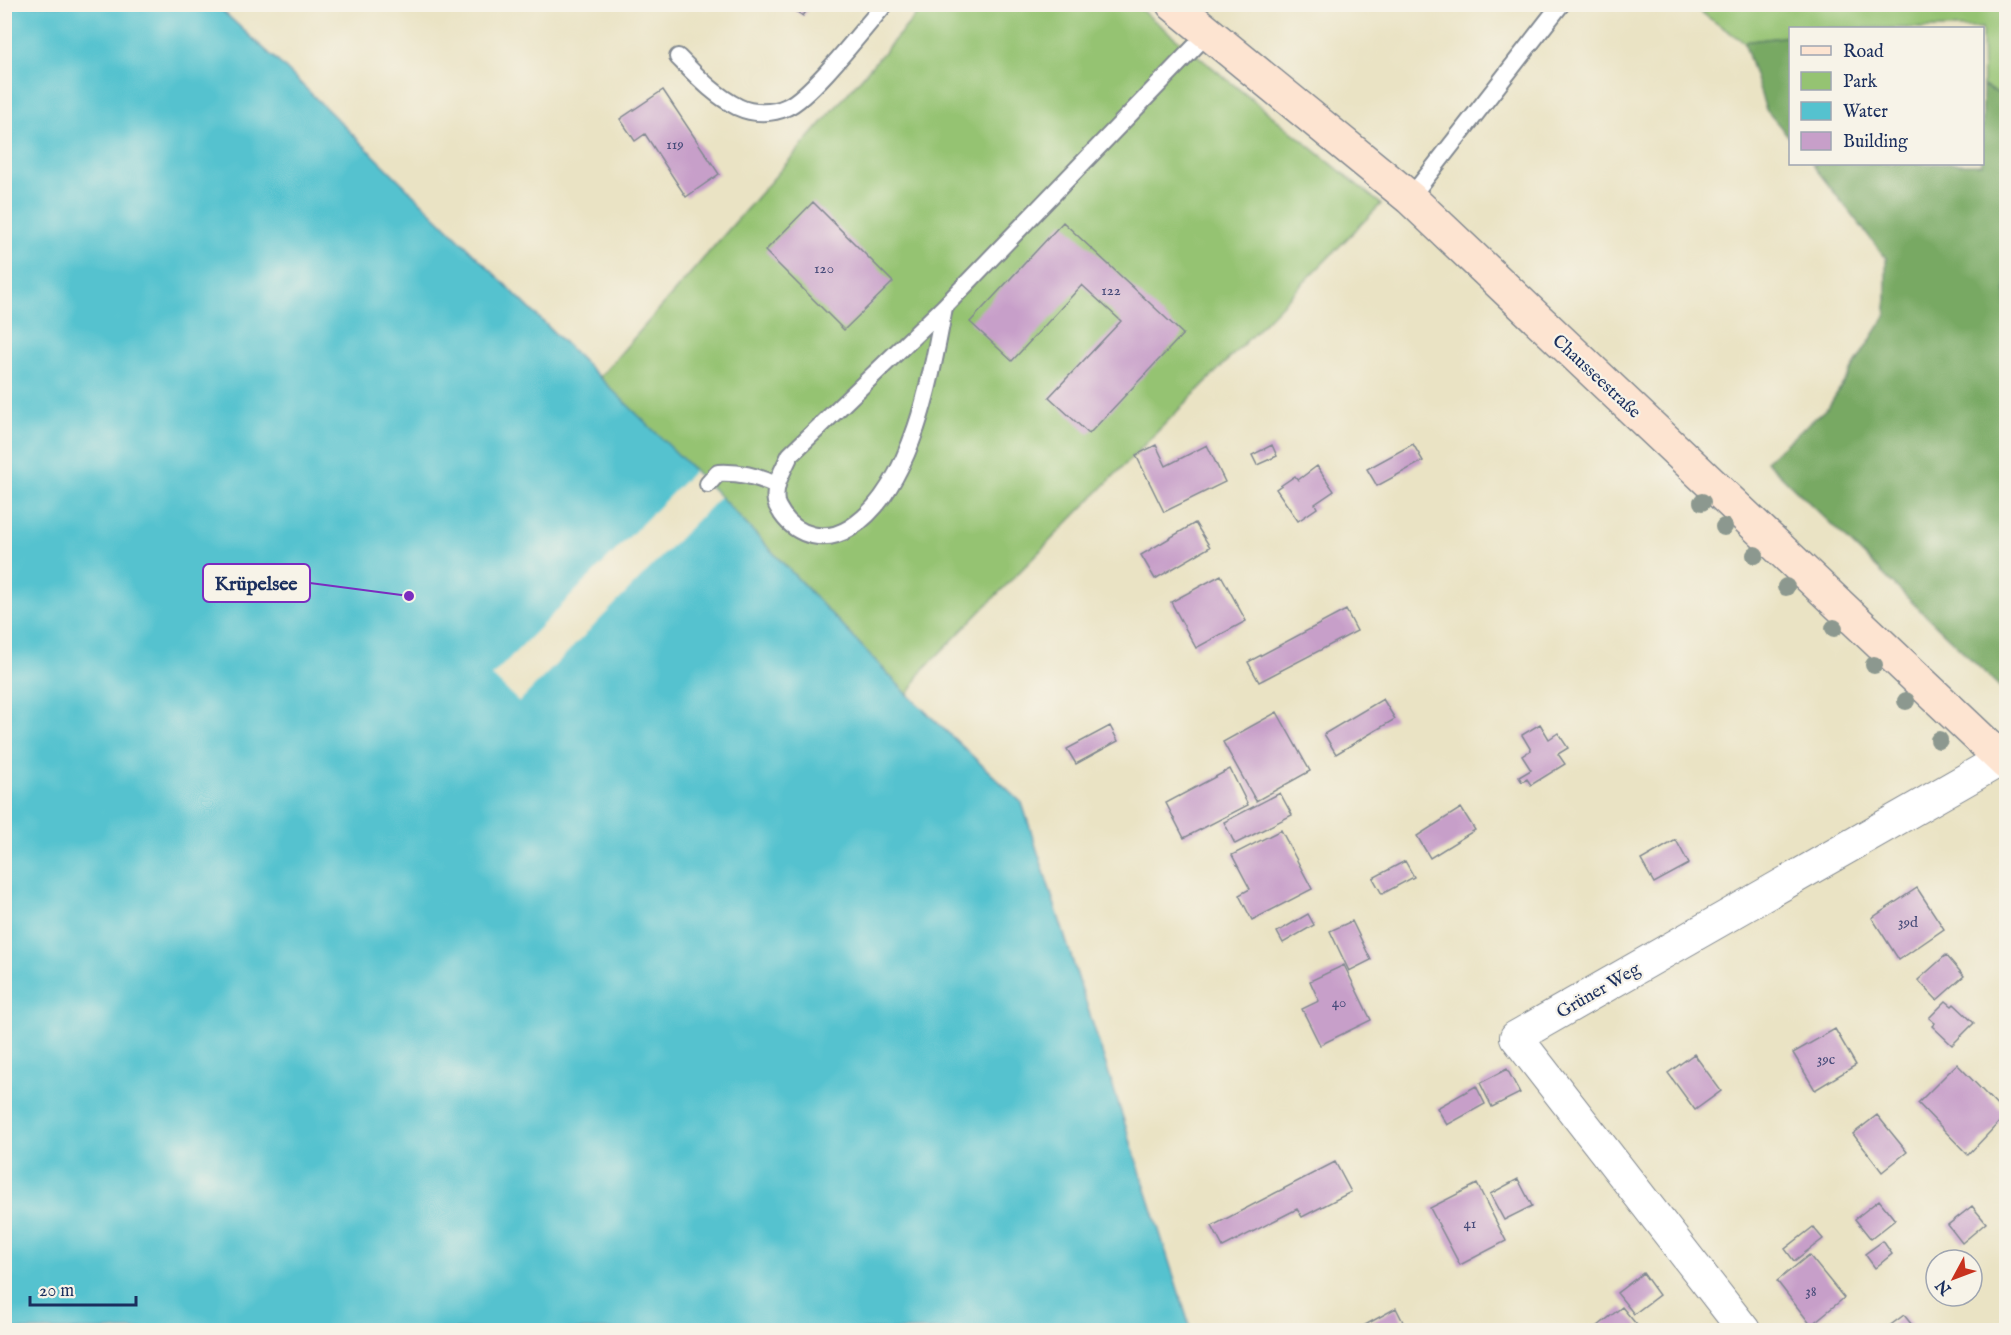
<svg xmlns="http://www.w3.org/2000/svg" width="2011" height="1335" viewBox="0 0 2011 1335" font-family="'IM FELL English',serif">
  <style>
    .green { fill: #95c372; stroke: #587968; stroke-width: 1.5 }
    .forest { fill: #78a964; stroke: #4a6c61; stroke-width: 1.5 }
    .water { fill: #55c2cf; stroke: #387896; stroke-width: 1.5 }
    .pier { fill: #eae3c4 }
    .building { fill: #c79fc9 }
    .lines { fill: none; stroke-linecap: round; stroke-linejoin: round }
    .service-casing { stroke: #828991; stroke-width: 20 }
    .minor-casing { stroke: #828991; stroke-width: 34 }
    .secondary-casing { stroke: #828991; stroke-width: 36 }
    .service { stroke: #fff; stroke-width: 16 }
    .minor { stroke: #fff; stroke-width: 32 }
    .secondary { stroke: #fde4d1; stroke-width: 33 }
    .tree { fill: #8c988f }
    .labels { text-anchor: middle; stroke-width: 4.5; stroke-linejoin: round; paint-order: stroke }
    .number-label { font-size: 15px; fill: #464b79 }
    .street-label { font-size: 18px; fill: #1b2f5e; stroke: #f7f3e8 }
    .leader { fill: none; stroke: #7b2cbf; stroke-width: 2 }
    .callout-dot { fill: #7b2cbf; stroke: #f7f3e8; stroke-width: 2 }
    .callout { fill: #f7f3e8; stroke: #7b2cbf; stroke-width: 2 }
    .callout-label { font-size: 20px; text-anchor: middle; font-weight: bold; fill: #1b2f5e }
  </style>
  <rect width="100%" height="100%" fill="#f7f3e8"/>
  <filter id="ink" filterUnits="userSpaceOnUse"><feTurbulence type="fractalNoise" baseFrequency=".0167" numOctaves="2"/><feDisplacementMap in="SourceGraphic" scale="12" xChannelSelector="R" yChannelSelector="G"/><feConvolveMatrix kernelMatrix="1 2 1 2 8 2 1 2 1" color-interpolation-filters="sRGB"/></filter>
  <filter id="wash" filterUnits="userSpaceOnUse"><feTurbulence type="fractalNoise" baseFrequency=".008" numOctaves="4" result="noise"/><feDisplacementMap in="SourceGraphic" scale="24" xChannelSelector="R" yChannelSelector="G"/><feGaussianBlur stdDeviation="1.35" result="paint"/><feColorMatrix in="noise" values="0 0 0 0 0 0 0 0 0 0 0 0 0 0 0 0 0 1.4 0 .05"/><feComposite in="paint" operator="in"/></filter>
  <g filter="url(#wash)">
    <rect width="100%" height="100%" fill="#eae3c4"/>
    <path class="green" d="M925,5H1135L1381,204L921,672L908,695L708,484L599,378Z
      M1690,5H2006V97L1983,86L1982,28H1790V36L1744,42Z"/>
    <path class="forest" d="M1790,36V138L1766,110L1744,42Z
      M1983,86L2006,97V693L1766,461L1829,406L1886,315V258L1812,164H1982Z"/>
    <path class="water" d="M5,5H216L283,66L708,484L908,695L1022,803L1191,1330H5Z"/>
    <path class="pier" d="M694,471L720,497L519,702L492,676Z"/>
    <g id="blocks">
      <path class="building" d="M786,4H811L803,16Z
        M663,90L719,174L686,197L645,134L635,141L620,119Z
        M813,202L893,282L844,330L765,251Z
        M1063,222L1183,334L1089,434L1049,397L1121,321L1082,285L1012,361L970,322Z
        M1413,444L1423,461L1377,486L1367,469Z
        M1156,445L1166,466L1207,445L1225,482L1164,512L1136,455Z
        M1272,445L1277,456L1257,465L1252,455Z
        M1317,466L1334,491L1315,504L1317,508L1298,521L1276,489L1295,476L1298,480Z
        M1195,523L1210,547L1155,579L1141,555Z
        M1221,575L1246,621L1196,648L1171,602Z
        M1346,610L1357,631L1259,682L1248,662Z
        M1383,699L1395,719L1336,754L1324,734Z
        M1277,712L1310,771L1256,801L1223,742Z
        M1540,724L1549,739L1558,733L1568,748L1558,754L1565,764L1531,785L1527,779L1522,782L1519,777L1531,770L1522,756L1531,750L1522,735Z
        M1110,726L1118,741L1076,764L1067,749Z
        M1230,769L1248,805L1184,838L1166,803Z
        M1280,793L1292,815L1235,844L1224,822Z
        M1461,808L1475,830L1430,858L1417,836Z
        M1281,830L1312,889L1252,920L1239,895L1250,889L1232,855Z
        M1676,840L1689,864L1654,883L1641,860Z
        M1405,861L1414,877L1382,894L1373,878Z
        M1917,888L1944,929L1899,960L1872,918Z
        M1308,914L1314,925L1283,943L1277,932Z
        M1352,921L1371,960L1349,971L1330,931Z
        M1946,955L1964,976L1937,1000L1918,980Z
        M1344,965L1371,1020L1320,1045L1302,1009L1319,1001L1310,981Z
        M1946,1001L1952,1006L1954,1004L1974,1023L1952,1045L1932,1026L1935,1023L1929,1018Z
        M1835,1029L1856,1065L1815,1090L1793,1053Z
        M1694,1054L1721,1091L1695,1110L1668,1073Z
        M1957,1064L2006,1115L1968,1155L1918,1103Z
        M1507,1069L1520,1093L1492,1107L1480,1083Z
        M1476,1086L1485,1104L1447,1125L1437,1108Z
        M1877,1115L1907,1152L1882,1172L1853,1134Z
        M1335,1162L1351,1192L1302,1217L1297,1209L1223,1247L1212,1226Z
        M1518,1179L1532,1206L1504,1220L1490,1194Z
        M1477,1184L1506,1241L1460,1265L1430,1208Z
        M1879,1200L1895,1220L1871,1239L1855,1219Z
        M1972,1206L1986,1223L1962,1243L1948,1225Z
        M1813,1227L1823,1239L1794,1261L1785,1249Z
        M1883,1241L1892,1254L1875,1268L1865,1254Z
        M1809,1255L1844,1298L1811,1325L1777,1281Z
        M1643,1273L1659,1295L1634,1314L1617,1293Z
        M1622,1307L1641,1330H1593Z
        M1396,1308L1404,1324L1392,1330H1356Z
        M1904,1315L1916,1330H1884Z"/>
    </g>
  </g>
  <g filter="url(#ink)">
    <use href="#blocks" fill-opacity="0" stroke="#828991" stroke-width="1.5"/>
    <g class="lines">
      <defs>
        <path id="service" d="M678,57C697,76 714,95 738,107C753,114 772,114 787,107C812,96 864,28 885,4
          M1410,198L1561,4
          M944,307C933,372 912,490 850,528C826,543 798,537 782,514C780,510 777,507 776,502C773,485 783,471 790,455L944,307L1208,33
          M708,484L718,473C740,472 756,476 776,485"/>
        <path id="minor" d="M1744,1330L1516,1037L2002,759"/>
        <path id="secondary" d="M1173,4L1410,198L2006,763"/>
      </defs>
      <use href="#service" class="service-casing"/>
      <use href="#minor" class="minor-casing"/>
      <use href="#secondary" class="secondary-casing"/>
      <use href="#service" class="service"/>
      <use href="#minor" class="minor"/>
      <use href="#secondary" class="secondary"/>
    </g>
    <g class="tree">
      <circle cx="1702" cy="502" r="9"/>
      <circle cx="1724" cy="527" r="9"/>
      <circle cx="1755" cy="555" r="9"/>
      <circle cx="1786" cy="587" r="9"/>
      <circle cx="1834" cy="628" r="9"/>
      <circle cx="1874" cy="665" r="9"/>
      <circle cx="1906" cy="701" r="9"/>
      <circle cx="1939" cy="740" r="9"/>
    </g>
  </g>
  <g class="labels">
    <g class="number-label">
      <text x="675" y="149">119</text>
      <text x="824" y="273">120</text>
      <text x="1111" y="295">122</text>
      <text x="1908" y="927">39d</text>
      <text x="1339" y="1007">40</text>
      <text x="1826" y="1064">39c</text>
      <text x="1470" y="1228">41</text>
      <text x="1811" y="1296">38</text>
    </g>
    <g class="street-label">
      <text transform="translate(1597 376) rotate(43)" y="6">Chausseestraße</text>
      <text transform="translate(1598 990) rotate(-30)" y="6">Grüner Weg</text>
    </g>
  </g>
  <path class="leader" d="M409 596L310 583"/>
  <circle class="callout-dot" cx="409" cy="596" r="6"/>
  <rect class="callout" x="203" y="564" width="107" height="38" rx="6"/>
  <g class="callout-label">
    <text x="256" y="590">Krüpelsee</text>
  </g>
  <rect width="2011" height="1335" fill="none" stroke="#f7f3e8" stroke-width="24"/>
  <rect x="1789" y="27" width="195" height="138" fill="#f7f3e8" stroke="#9fa5b1" stroke-width="1.5"/>
  <rect x="1801" y="46" width="30" height="9" fill="#fde4d1" stroke="#9fa5b1" stroke-width="1.5"/>
  <text x="1843" y="57" font-size="18" fill="#1b2f5e">Road</text>
  <rect x="1801" y="72" width="30" height="18" fill="#95c372" stroke="#9fa5b1" stroke-width="1.5"/>
  <text x="1843" y="87" font-size="18" fill="#1b2f5e">Park</text>
  <rect x="1801" y="102" width="30" height="18" fill="#55c2cf" stroke="#9fa5b1" stroke-width="1.5"/>
  <text x="1843" y="117" font-size="18" fill="#1b2f5e">Water</text>
  <rect x="1801" y="132" width="30" height="18" fill="#c79fc9" stroke="#9fa5b1" stroke-width="1.5"/>
  <text x="1843" y="147" font-size="18" fill="#1b2f5e">Building</text>
  <g transform="translate(1954 1278) rotate(229)"><circle r="28" fill="#f7f3e8" stroke="#9fa5b1" stroke-width="1.5"/>
  <path d="M0-4.5L10 22L0 15L-10 22Z" fill="#c8321e"/>
  <text y="-9" font-size="16" font-weight="bold" text-anchor="middle" fill="#1b2f5e">N</text>
  </g>
  <path d="M30 1296v9h106v-9" fill="none" stroke="#1b2f5e" stroke-width="3"/>
  <text x="39" y="1296" font-size="18" fill="#1b2f5e" stroke="#f7f3e8" stroke-width="4.5" paint-order="stroke">20 m</text>
</svg>
